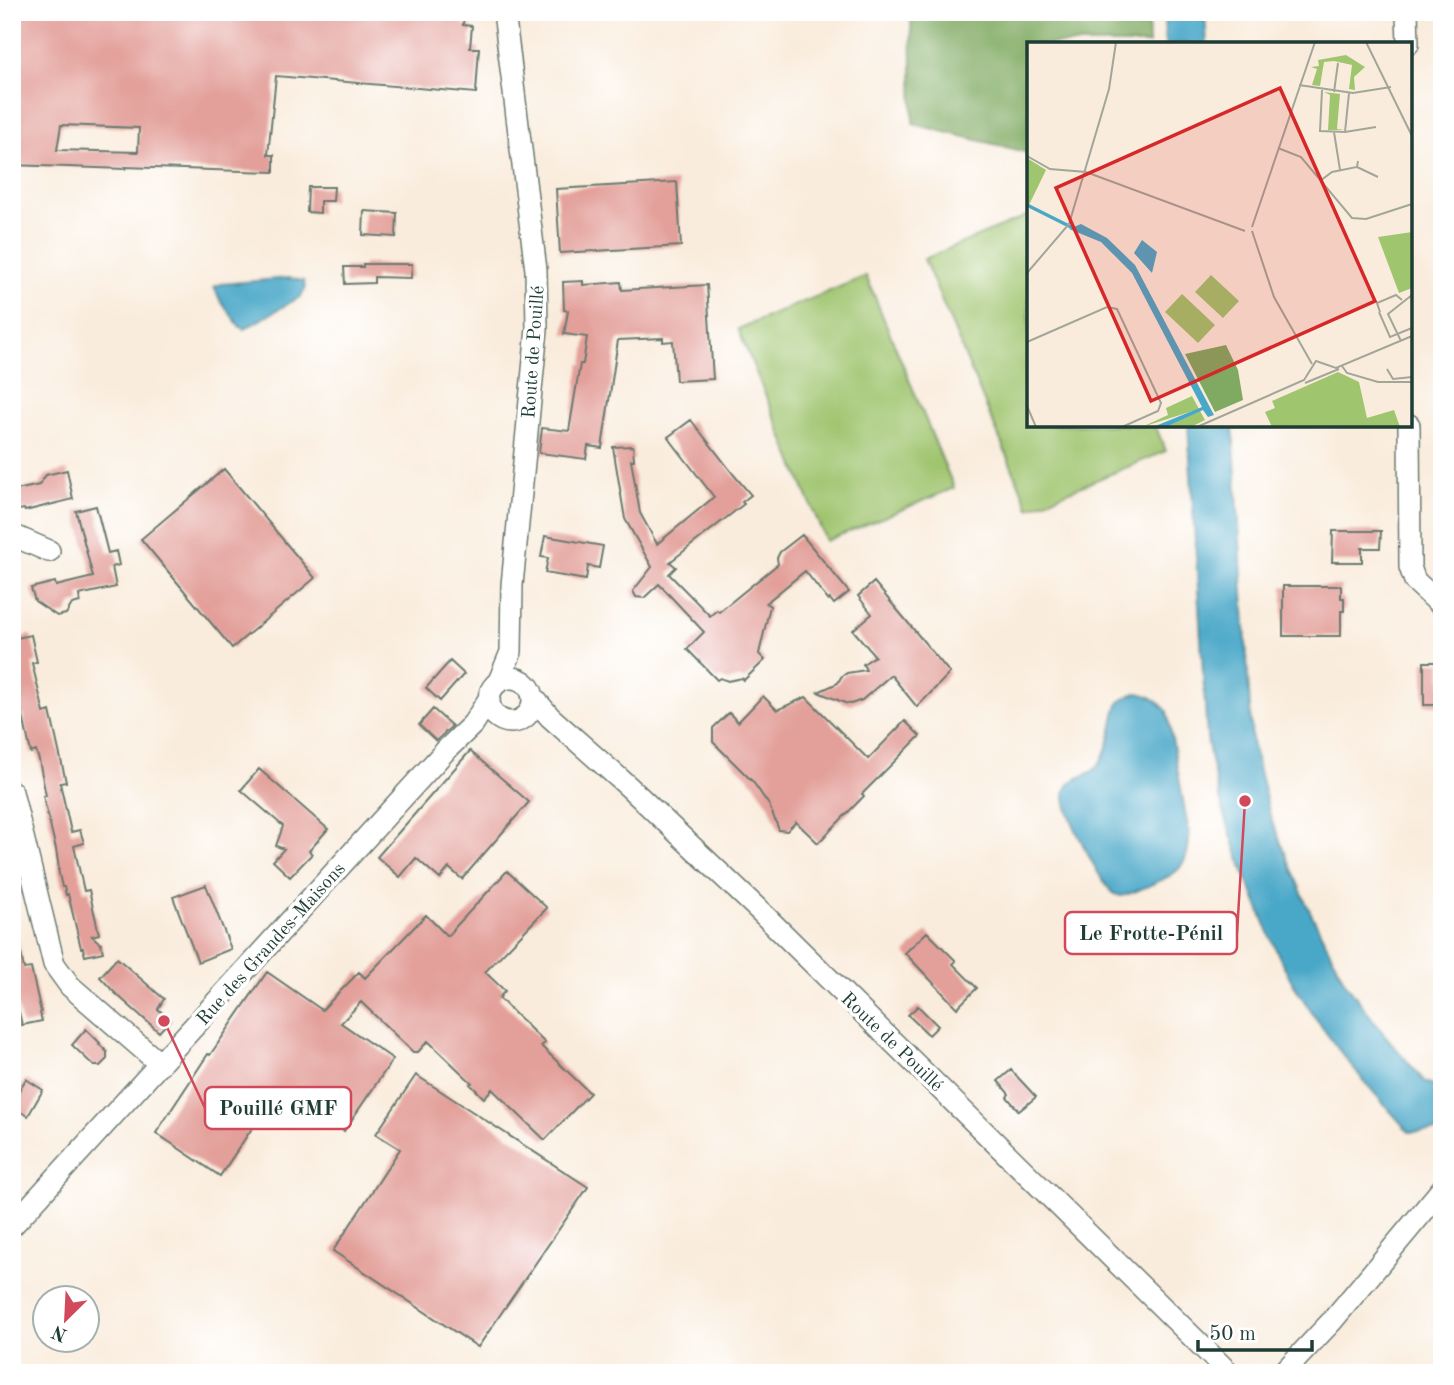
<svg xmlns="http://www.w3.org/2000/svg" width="1454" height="1385" viewBox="0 0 1454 1385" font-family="'Old Standard TT',serif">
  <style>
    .green { fill: #a0c56f; stroke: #608152; stroke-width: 2 }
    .forest { fill: #80aa62; stroke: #50744b; stroke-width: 2 }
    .water { fill: #49a7c8; stroke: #34727e; stroke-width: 2 }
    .building { fill: #e39f99; fill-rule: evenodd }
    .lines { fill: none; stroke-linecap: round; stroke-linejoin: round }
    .minor-casing { stroke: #6b7a6f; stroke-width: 24 }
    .minor { stroke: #fff; stroke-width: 21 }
    .labels { text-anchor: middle; stroke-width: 7; stroke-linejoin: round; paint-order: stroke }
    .street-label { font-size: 19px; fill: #1f3d34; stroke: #fff }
    .inset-river { fill: none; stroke: #49a7c8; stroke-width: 3.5 }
    .inset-road { fill: none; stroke: #a2a699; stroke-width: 2 }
    .view { fill: #d62828; fill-opacity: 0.15; stroke: #d62828; stroke-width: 3.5 }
    .inset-edge { fill: none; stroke: #1f3d34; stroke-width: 3.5 }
    .leader { fill: none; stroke: #d1495b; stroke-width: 2.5 }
    .callout-dot { fill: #d1495b; stroke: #fff; stroke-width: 2.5 }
    .callout { fill: #fff; stroke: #d1495b; stroke-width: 2.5 }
    .callout-label { font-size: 21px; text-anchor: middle; font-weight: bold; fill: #1f3d34 }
  </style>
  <rect width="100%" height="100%" fill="#fff"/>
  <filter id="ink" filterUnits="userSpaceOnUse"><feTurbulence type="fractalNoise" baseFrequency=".0143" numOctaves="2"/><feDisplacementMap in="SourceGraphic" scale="14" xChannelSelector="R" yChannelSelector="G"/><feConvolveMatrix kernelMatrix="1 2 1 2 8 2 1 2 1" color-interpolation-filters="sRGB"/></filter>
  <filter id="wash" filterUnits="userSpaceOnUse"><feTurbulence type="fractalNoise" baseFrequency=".00686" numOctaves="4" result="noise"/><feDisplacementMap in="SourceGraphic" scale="28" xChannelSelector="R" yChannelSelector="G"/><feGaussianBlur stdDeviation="1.57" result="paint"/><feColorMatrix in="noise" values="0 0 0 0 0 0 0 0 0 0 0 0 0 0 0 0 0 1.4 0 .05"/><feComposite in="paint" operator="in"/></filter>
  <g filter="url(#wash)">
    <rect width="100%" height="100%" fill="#f9ecdc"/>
    <path class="green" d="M1029,215V425H1155L1166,451L1029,508L924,259Z
      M866,276L954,488L826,541L738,329Z"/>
    <path class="forest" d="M911,12H1148L1149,44H1029V153L913,124Z"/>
    <path class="water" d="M1164,12H1205L1207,44H1165Z
      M289,278L304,281L305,290L300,297L244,329L240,327L220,300L214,287L221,284Z
      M1188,425H1233L1252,742L1271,819L1306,903L1345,982L1384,1034L1425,1082L1442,1088V1131L1409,1132C1369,1088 1331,1044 1299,993C1282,967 1270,936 1258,906C1235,852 1216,797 1207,738Z
      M1136,693C1149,694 1159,701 1167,711L1189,833C1190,867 1177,874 1148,886C1139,890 1131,894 1121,896C1117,895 1115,895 1112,892C1100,881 1064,812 1065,796C1066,777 1083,779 1095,769C1103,763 1111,736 1113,725C1116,707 1116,700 1136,693Z"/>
    <g id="blocks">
      <path class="building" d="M12,12H464L463,25L472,26L470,48H479L476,93L276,76L268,155H274V172L125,167V169L12,165ZM61,125L139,128L138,152L57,150Z
        M677,182L681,246L560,253L556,189Z
        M308,187H334L333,201H320V213L307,212Z
        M364,211L397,213L396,237L363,235Z
        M363,264H412L411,278L374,277V283L345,284L344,267H363Z
        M583,281V285L621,282L622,290L707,285L713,379L676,381L673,341L663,342V338L618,340L602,448L588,446L586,459L539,453L542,428L569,431L580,364H583L587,337L564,334L568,311L564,310L563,282Z
        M691,420L734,475L751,495L742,502L744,504L670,562L676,567L669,574L710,616L717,610L719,612L778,564L777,558L780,552L802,535L849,592L834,604L830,599L828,600L805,571L766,603L770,606L759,654L765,660L744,680L742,678L728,681L720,678L717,680L687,649L704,632L659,584L644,598L636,597L633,591L652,567L625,519L613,447L633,446L634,460H631L640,513L657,544L714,497L668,437Z
        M224,469L315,578L232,648L141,539Z
        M67,470L73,499L25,511L24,509L12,511V491L39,485L46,475Z
        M96,506L108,553L116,551L119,565L112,567L116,587L79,595L80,602L72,604L66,614L57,616L35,601L31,588L55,582L56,586L93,577L76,511Z
        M1333,531H1381L1380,548H1362V562H1332Z
        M545,536L603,546L599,568L588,566L586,580L545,573L548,558L541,557Z
        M874,582L950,673L917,707L891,675L862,700L851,704L845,703L818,692L838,683L841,677L847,673L866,670L863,664L875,656L853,630L872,614L858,596Z
        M1283,586H1341V598H1344V611H1341V636H1283Z
        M31,635L37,662L32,663L44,713L50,711L66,782L60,783L71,832L80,830L84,843L74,846L84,891L89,890L99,934L92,936L101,944L103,952L85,956L83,948H81L68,894L66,895L64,887H62L58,869H59L56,849L43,796H46L39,760L36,751L31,753L12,667V639Z
        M450,661L464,674L440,701L426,688Z
        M1424,662H1442V705H1424Z
        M763,696L777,710L806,697L868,759L905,721L920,736L862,794L864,796L818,843L796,822L787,831L779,830L769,805L753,782L713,742V728L729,713L738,722Z
        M433,709L452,726L436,741L419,725Z
        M470,751L529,802L462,879L449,868L440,879L416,858L400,877L377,857Z
        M259,769L328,829L309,851L312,854L290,877L273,861L284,849L276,846L283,826L241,790Z
        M507,871L547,908L485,972L505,991L499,998L545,1043L541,1046L590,1093L545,1140L492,1089L484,1098L470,1084L472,1083L428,1041L418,1052H413L361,1002L341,1023L393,1059L344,1131L281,1088L273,1097L220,1176L156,1133L208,1054L210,1055L267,972L322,1010L359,972L365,978L426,915L447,936Z
        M206,885L231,949L198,962L173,897Z
        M927,932L956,961L953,964L977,988L957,1008L905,953Z
        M18,939L24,969L31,968L41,1012L40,1013L42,1021L22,1025L12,982V940Z
        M117,958L164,999L158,1009L170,1020L159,1032L115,993L100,977Z
        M918,1006L938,1026L929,1035L908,1015Z
        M86,1029L100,1043L99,1044L107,1052V1059L100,1066H94L72,1045Z
        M1011,1070L1036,1097L1019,1111L1007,1097L1009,1094L998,1081Z
        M416,1075L588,1187L478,1347L333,1251L400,1149L376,1134Z
        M26,1079L43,1090L28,1116L12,1107V1102Z"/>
    </g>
  </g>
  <g filter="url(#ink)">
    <use href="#blocks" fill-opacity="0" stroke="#6b7a6f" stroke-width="2"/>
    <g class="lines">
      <defs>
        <path id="minor" d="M1407,12L1408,44
          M1409,425L1410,567L1415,581L1442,606
          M12,535L49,551
          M489 700a22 22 0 1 1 44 0a22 22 0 1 1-44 0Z
          M499,681L511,652L512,585L537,329L536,270L504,12
          M533,697L550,717L629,787L761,912L1229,1373
          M12,792L54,964L70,986L160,1064
          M12,1226L446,750L473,724L489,699
          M1283,1373L1332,1321L1442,1189"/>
      </defs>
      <use href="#minor" class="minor-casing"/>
      <use href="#minor" class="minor"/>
    </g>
  </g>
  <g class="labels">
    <g class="street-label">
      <text transform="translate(532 352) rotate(-86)" y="7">Route de Pouillé</text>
      <text transform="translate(270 943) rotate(-48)" y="7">Rue des Grandes-Maisons</text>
      <text transform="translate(893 1041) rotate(44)" y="7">Route de Pouillé</text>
    </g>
  </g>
  <g transform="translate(1027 42)">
    <rect width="385" height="385" fill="#f9ecdc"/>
    <path d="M319,13L338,25L327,35L328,48L322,47L325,23L307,19L297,20L293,44L285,43L290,27L284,25L292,24L291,18ZM297,50L313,52L310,87L318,88H301L303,53ZM0,116L19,128L2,163L0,162ZM385,190V246L372,251L351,195ZM184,233L212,259L196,276L168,250ZM155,252L188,283L171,301L138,270ZM311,330L332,340L340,376L367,368L373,385H245L238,370L248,366L245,359ZM165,354L172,367L115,385L141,373L139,366ZM173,369L178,378L164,385H139Z" fill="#a0c56f"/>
    <path d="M199,303L211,328L216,358L188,370L158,312Z" fill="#80aa62"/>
    <path d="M54,182L80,196L108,223L187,373L181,375L176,368L139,385H126L175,365L105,231L74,200L42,187ZM115,198L130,210L125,231L107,211Z" fill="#49a7c8"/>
    <path class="inset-river" d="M0,163L46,186"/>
    <path class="inset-road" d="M339,0L385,94M272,43L326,51L364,45M295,48L293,89L318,90L322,51M307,50L311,21M307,90L313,128M318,90L349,85M251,106L274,115L325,176L339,177L385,162M0,114L23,127L59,130L218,189M330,125L351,135M293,139L305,130L330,125L331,119M225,185L288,0M225,189L247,255L285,322M0,231L42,182L82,47L89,0M352,270L363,295L385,286M353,270L350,261L369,253L375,258M374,299L361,272L385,253M0,300L80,265L90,267L134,361L131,369L95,385M315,324L320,331L351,340H385M360,327L366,337L385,335M278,341L312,327M0,364L9,385M170,385L277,338L289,319L309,326L385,294"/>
    <path class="view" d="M253,46L348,259L124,359L29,146Z"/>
    <rect width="385" height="385" class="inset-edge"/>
  </g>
  <path class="leader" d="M1245 801L1237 933M164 1021L205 1108"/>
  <g class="callout-dot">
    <circle cx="1245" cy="801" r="7"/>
    <circle cx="164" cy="1021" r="7"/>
  </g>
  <g class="callout">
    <rect x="1065" y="912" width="172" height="42" rx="7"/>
    <rect x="205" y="1087" width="146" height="42" rx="7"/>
  </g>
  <g class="callout-label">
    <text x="1151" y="940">Le Frotte-Pénil</text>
    <text x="278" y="1115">Pouillé GMF</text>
  </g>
  <rect width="1454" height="1385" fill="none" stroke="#fff" stroke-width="42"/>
  <g transform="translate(66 1319) rotate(204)"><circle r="33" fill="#ffffff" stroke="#a5b1ae" stroke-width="2"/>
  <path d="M0-5L12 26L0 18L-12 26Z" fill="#d1495b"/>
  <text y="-10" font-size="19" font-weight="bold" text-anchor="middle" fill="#1f3d34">N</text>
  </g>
  <path d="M1198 1340v10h114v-10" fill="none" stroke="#1f3d34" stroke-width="3.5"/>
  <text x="1209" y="1340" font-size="21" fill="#1f3d34" stroke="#ffffff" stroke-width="5" paint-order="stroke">50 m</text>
</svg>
